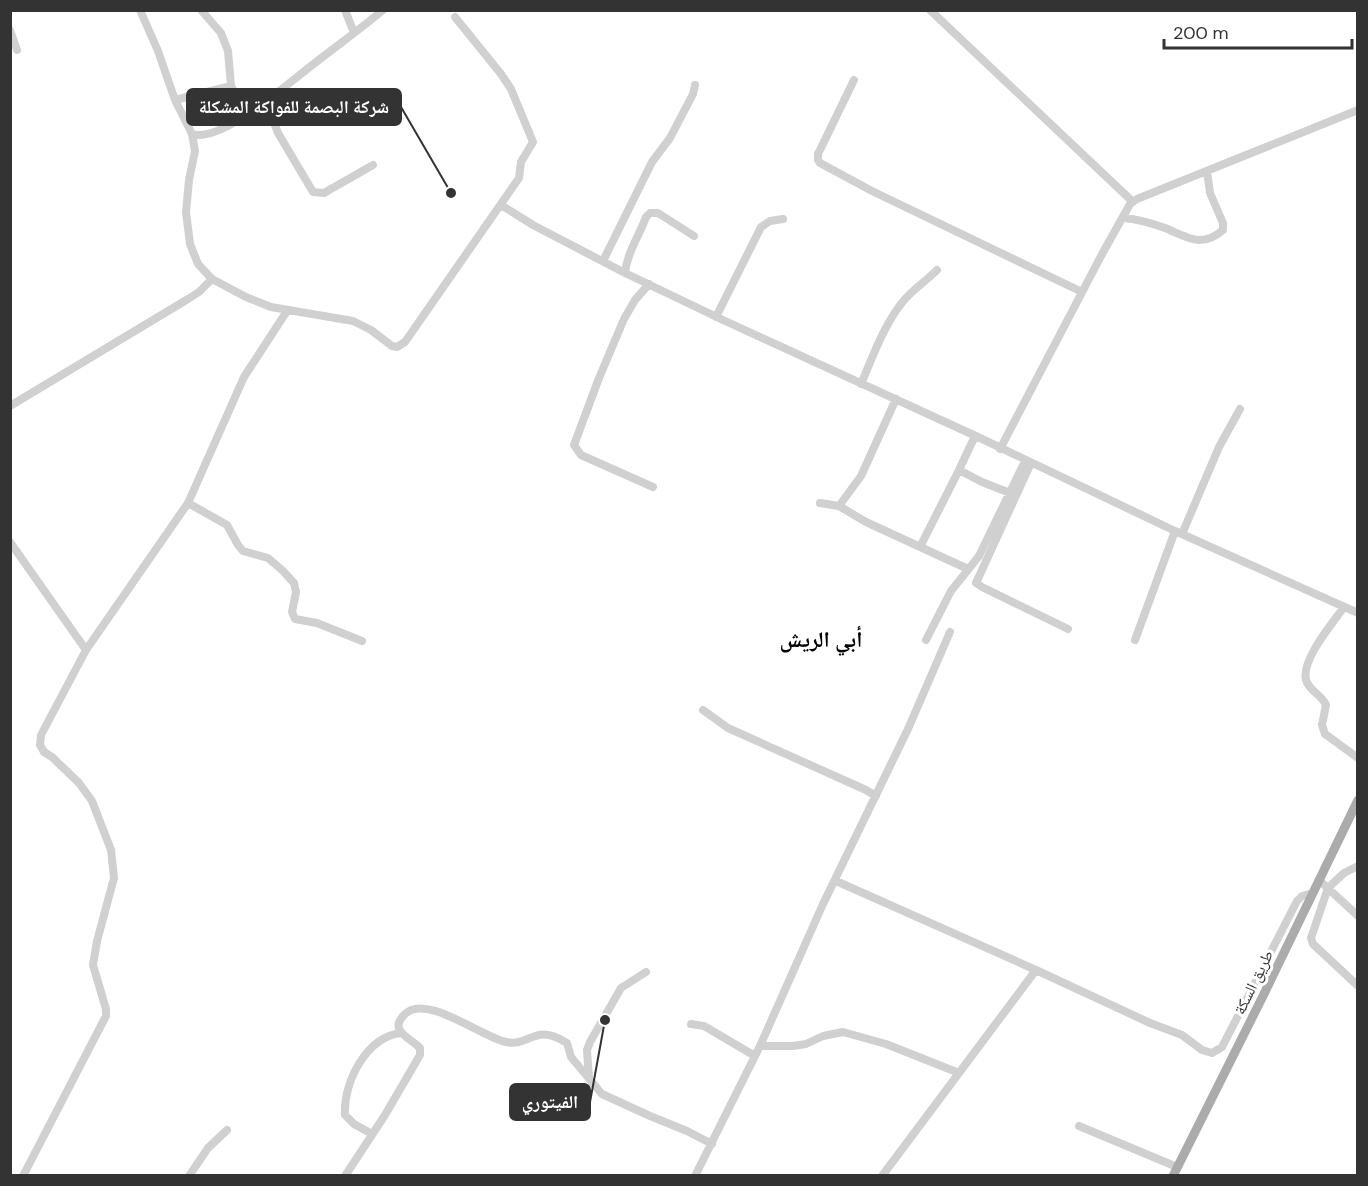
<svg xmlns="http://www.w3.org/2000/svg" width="1368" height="1186" viewBox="0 0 1368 1186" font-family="'DM Sans','Noto Naskh Arabic',sans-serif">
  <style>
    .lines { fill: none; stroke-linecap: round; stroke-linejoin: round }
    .minor { stroke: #d0d0d0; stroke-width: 8 }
    .major { stroke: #ababab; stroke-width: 9 }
    .labels { text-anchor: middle; stroke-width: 6; stroke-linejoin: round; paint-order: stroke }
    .street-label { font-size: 16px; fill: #333; stroke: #fff }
    .district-label { font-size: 22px; font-weight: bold; fill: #000; stroke: #fff }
    .leader { fill: none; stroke: #333; stroke-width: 2 }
    .callout-dot { fill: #333; stroke: #fff; stroke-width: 2 }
    .callout { fill: #333; stroke: #333; stroke-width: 2 }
    .callout-label { font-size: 18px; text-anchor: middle; font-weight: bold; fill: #fff }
  </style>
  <rect width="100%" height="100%" fill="#fff"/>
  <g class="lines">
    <path class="minor" d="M140,10L158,51L175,100L192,134C220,143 284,87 306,70C331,50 358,31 383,10
      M345,10L354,33
      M930,10L1133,202
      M10,30L17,50
      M854,80L818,154V160L820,163L872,191L1082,292
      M231,86L248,114
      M175,100L231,86L228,51L221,33L201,10
      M266,102L278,133L313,192L324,193L373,165
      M192,134L195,151L189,180L186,212L190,244L198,264L212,279L246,297L271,307L353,321L371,330L392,346L397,347L405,342L519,178L521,162L533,142L511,89L501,74L455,17
      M501,205L533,225L625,273L723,320L978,437L1175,531L1358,613
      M1123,218C1137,219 1151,223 1165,228C1187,237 1201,249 1223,230V223L1210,193L1207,171
      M603,261L652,162L670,138L693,94L695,85
      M625,273C627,253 639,236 646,217L650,213H658L694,236
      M649,284L635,300L624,319L599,378L574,445L581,455L653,487
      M716,317L761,227L770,221L783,219
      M861,384C873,356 885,322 905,299C915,288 927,280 937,270
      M10,406L188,299L199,292L212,279
      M975,436L959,470L982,482L1010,493
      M1000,449L1101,256L1130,204L1137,199L1358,110
      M1031,463L976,583L982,587L1068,629
      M188,503L227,525L238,545L243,551L268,558L282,570L294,583L296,592L292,612L295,619L317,623L362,641
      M820,503L839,506L861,476L896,399
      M839,506L866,522L968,569
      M1182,534L1219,447L1240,409
      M10,542L86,650
      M920,547L959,470
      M1344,607C1332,624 1301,660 1306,680C1309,691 1322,695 1326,705L1322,725L1325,734L1358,758
      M926,640L951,591L979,556L1025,461
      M1135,640L1175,531
      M703,710L728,728L866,790L876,796
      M1358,866L1344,873L1328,888L1311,938L1313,944L1358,986
      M1319,880L1358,916
      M836,881L1036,970L882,1176
      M1036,970L1150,1023L1182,1035L1202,1050L1212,1053L1222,1047L1297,901L1302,896L1313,893
      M691,1024L704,1026L755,1056
      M760,1046H793L806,1044L823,1036L843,1032L886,1044L959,1073
      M589,1078L587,1050L590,1042L621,988L646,972
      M1079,1126L1177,1167
      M372,1134L354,1124L345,1115C343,1083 366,1037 401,1033
      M23,1176L106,1016V1009L93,965L97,941L114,878L111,850L92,801L79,783L52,757L44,752L40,745L41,735L86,650L188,503L244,377L287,311
      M189,1176L208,1148L227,1130
      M345,1176L385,1115L420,1055V1048C411,1038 387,1031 405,1014C425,993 482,1037 506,1042C531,1047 534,1022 567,1043L571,1057L602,1094L650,1116L687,1131L712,1144
      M695,1176L760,1046L823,904L908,729L950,632"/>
    <path class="major" d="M1173,1176L1263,996L1358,800"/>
  </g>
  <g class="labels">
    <g class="street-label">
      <text transform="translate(1253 982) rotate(-64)" y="6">طريق السكة</text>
    </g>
    <g class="district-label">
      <text x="821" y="647">أبي الريش</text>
    </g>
  </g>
  <path class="leader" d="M451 193L401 107M605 1020L590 1102"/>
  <g class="callout-dot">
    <circle cx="451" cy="193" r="6"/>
    <circle cx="605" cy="1020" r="6"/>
  </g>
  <g class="callout">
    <rect x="187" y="89" width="214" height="36" rx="6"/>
    <rect x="510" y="1084" width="80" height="36" rx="6"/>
  </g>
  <g class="callout-label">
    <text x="294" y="113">شركة البصمة للفواكة المشكلة</text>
    <text x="550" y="1108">الفيتوري</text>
  </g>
  <rect width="1368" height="1186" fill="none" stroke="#333333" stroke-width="24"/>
  <path d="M1164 39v9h188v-9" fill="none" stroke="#333333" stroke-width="3"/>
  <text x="1173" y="39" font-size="18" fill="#333333" stroke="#ffffff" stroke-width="4.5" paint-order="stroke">200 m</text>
</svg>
